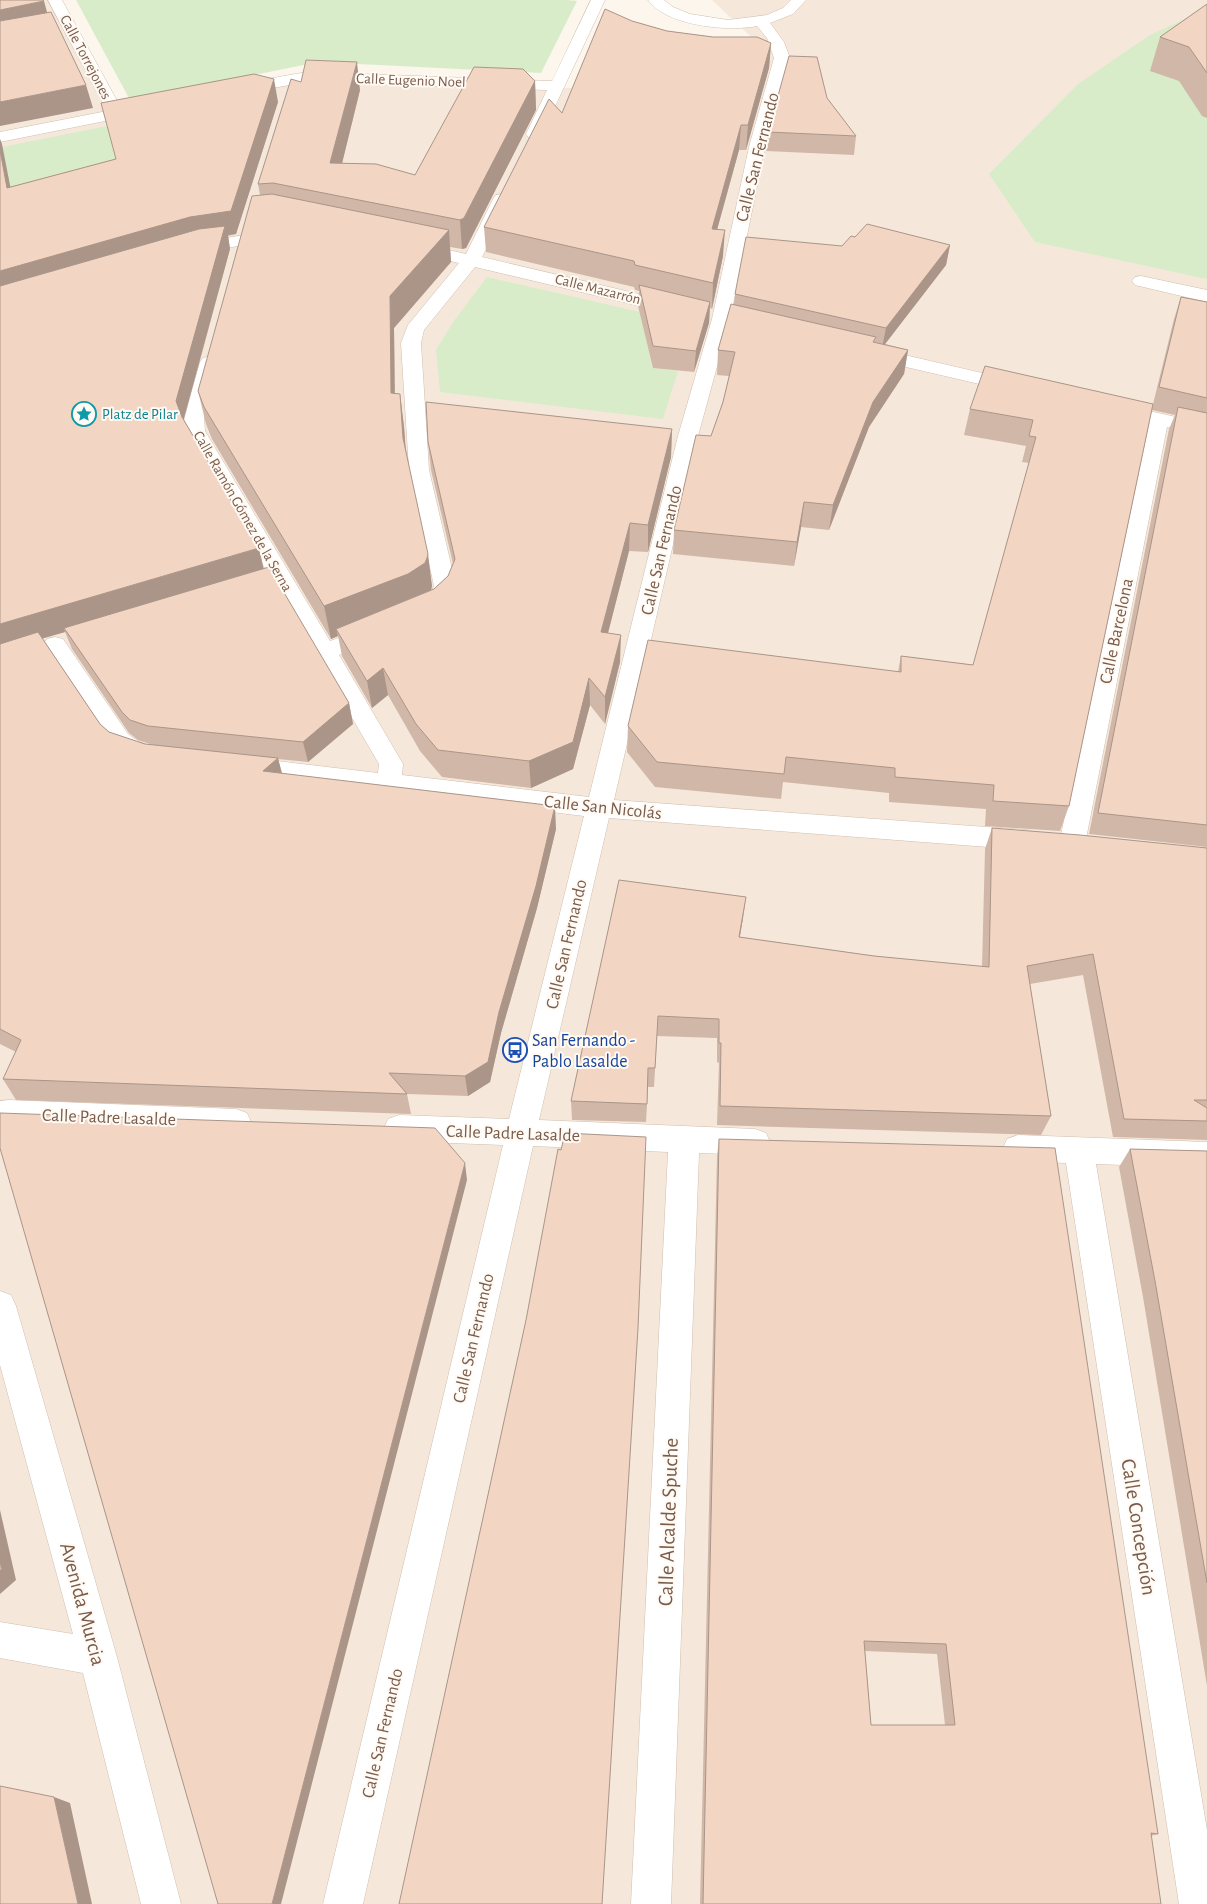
<svg xmlns="http://www.w3.org/2000/svg" width="1207" height="1904" viewBox="0 0 1207 1904" font-family="'Alegreya Sans',sans-serif">
  <style>
    .residential { fill: #f5e8da }
    .green { fill: #d8ecc9 }
    .lines { fill: none; stroke-linecap: round; stroke-linejoin: round }
    .minor-casing { stroke: #d1beb0; stroke-width: 1 }
    .minor { fill: #fff; fill-rule: evenodd }
    .wall { fill: #d1b7a8; fill-rule: evenodd }
    .shaded-wall { fill: #aa9588 }
    .building { fill: #f3d5c3; stroke: #aa9588; fill-rule: evenodd }
    .labels { text-anchor: middle; stroke-width: 4; stroke-linejoin: round; paint-order: stroke }
    .far-street-label { font-size: 15px; fill: #7a5c4d; stroke: #fffaf3 }
    .far-culture-label { font-size: 15px; fill: #0d838f; stroke: #fffaf3; text-anchor: start }
    .street-label { font-size: 18px; fill: #7a5c4d; stroke: #fffaf3 }
    .transit-label { font-size: 18px; fill: #164399; stroke: #fffaf3; text-anchor: start }
    .near-street-label { font-size: 21px; fill: #7a5c4d; stroke: #fffaf3 }
  </style>
  <rect width="100%" height="100%" fill="#fdf6ec"/>
  <path class="residential" d="M0,0H53L119,116L295,80L572,88L610,26L770,55L712,0H1207V1904H0Z"/>
  <path class="green" d="M76,0H567L577,1L541,73L318,62L130,100Z
    M1207,9V279L1035,242L989,174L1078,84L1150,35Z
    M107,126L122,182L15,211L2,147Z
    M487,277L640,312L653,368L678,371L663,419L440,392L436,350L453,322Z"/>
  <g class="lines">
    <defs>
      <path id="minor" d="M48,0H62L121,108L140,104L146,106L148,109L146,112L140,114L0,142V132L107,111Z
        M591,0H605L542,134L540,137H528L526,134L547,90L307,82L239,94L233,92L231,89L233,86L239,84L307,72L552,81Z
        M648,0H664L673,7L690,14L728,20L767,15L783,8L791,0H806L793,14L770,23L784,42L790,58L765,147L730,319L698,436L614,800L1027,830L1036,833L1040,840L1036,847L1027,850L609,818L539,1120L755,1129L766,1133L770,1142L766,1151L755,1155L699,1153L671,1904H631L668,1152L533,1146L363,1904H323L503,1145L399,1141L388,1137L384,1128L388,1119L399,1115L509,1119L584,816L243,775L234,772L231,766L234,760L243,757L378,773L379,764L185,431L184,417L200,362L203,358L210,356L217,358L220,362L204,417L205,431L330,641L375,625L383,627L387,633L383,639L339,655L403,764L402,775L589,797L678,436L712,319L749,147L774,58L767,38L757,26C728,32 666,26 648,0Z
        M502,194L508,195L511,199L482,257L681,304L683,308L681,312L674,314L475,267L424,330L421,343L429,470L456,586L448,606L436,615L428,618L420,615L417,610C423,599 429,600 434,586L409,470L401,343L408,325L459,263L408,251L405,247L408,243L414,242L466,254L493,199L496,195Z
        M244,235L250,236L253,240L250,244L191,254L185,253L182,249L185,245L191,244Z
        M1141,276L1207,290V302L1135,285L1132,281L1135,277Z
        M870,347L1025,383L1028,387L1025,391L1018,393L863,357L860,353L863,349Z
        M1114,403L1207,424V436L1167,427L1085,844L1081,851L1072,854L1063,851L1059,844L1148,423L1107,413L1104,409L1107,405Z
        M55,637L63,639L128,734C138,743 153,745 158,755L155,761C139,766 122,757 110,746L43,645L47,639Z
        M9,1100L236,1109L247,1113L251,1122L247,1131L236,1135L0,1127V1101Z
        M1018,1135L1207,1142V1168L1096,1164L1207,1830V1904H1179L1066,1163L1018,1161L1007,1157L1003,1148L1007,1139Z
        M0,1291L11,1295L16,1306L117,1657L181,1904H141L83,1673L0,1658V1622L73,1634L0,1365Z"/>
    </defs>
    <use href="#minor" class="minor-casing"/>
    <use href="#minor" class="minor"/>
  </g>
  <path class="wall" d="M1207,4V118L1202,116L1179,81L1150,71L1160,37Z
    M632,21L667,31L713,37L771,43L769,68L746,150H739L717,230L723,256L712,309L710,308L709,323L694,372L653,368L638,306L639,291L635,290L634,287L486,252L484,227Z
    M535,81L536,110L466,248L462,249L450,247L451,262L394,328L395,394H400L404,427L406,451L432,586L431,590L434,589L448,576L453,564L431,470L428,442L672,429L671,457L648,552L629,551L608,633L620,662L605,724L590,705L573,769L531,788L442,777L420,751L388,695L372,708L342,656L338,636L331,639L212,439L206,424L198,391L260,195L258,184L301,82L360,90L342,163L415,175Z
    M278,102L236,234L228,236L230,249L184,420L259,548L264,569L349,703L353,724L308,762L278,759L282,773L556,829L537,908L501,1033L490,1082L468,1096L407,1094L411,1114L16,1100L3,1079L16,1052L0,1044V139L10,187L116,159ZM65,632L72,649L129,733L138,740L153,745L145,744L109,732L100,724L42,638Z
    M768,132L856,136L854,155L766,151Z
    M855,237L950,245L946,265L885,344L908,350L904,374L869,427L829,530L801,527L794,566L673,554L674,530L711,436L723,402L729,376L717,375L718,350L734,304L735,294L842,246Z
    M1181,297L1207,302V847L1089,834L1169,429L1175,415L1152,410L1069,806L1060,831L985,826L986,809L889,802V793L783,782L781,799L655,787L627,752L628,726L898,672L901,656L973,665L1029,463L1022,462L1026,446L964,435L970,409L1153,404L1174,319Z
    M992,828L1207,848V1140L1113,1137L1083,975L1030,984L1051,1116L1041,1135L717,1125L719,1063L717,1062V1038L657,1036L654,1087H648L646,1122L572,1120L571,1101L743,918L740,937L874,956L982,967L985,849Z
    M719,1139L1158,1834L1151,1836L1161,1904H700L717,1156ZM865,1651L937,1654L945,1725H871Z
    M1130,1149L1207,1151V1686L1143,1297L1119,1167Z"/>
  <path class="shaded-wall" d="M44,1L50,23L0,33V10Z
    M771,43L769,68L746,150L748,125Z
    M357,62L360,90L335,192L330,163Z
    M274,79L278,102L236,234L228,235L230,249L182,425L0,297V271Z
    M535,81L536,110L466,248L462,249L460,220Z
    M86,85L93,108L0,126V102Z
    M741,125L739,150L710,255L712,229Z
    M0,139L2,144L15,211L7,188L0,150Z
    M449,230L451,262L394,328L395,426L391,393L390,296Z
    M725,230L723,256L712,309L713,283Z
    M950,245L946,265L882,348L886,328Z
    M710,302L709,323L694,372L696,351Z
    M908,350L904,374L869,427L829,530L833,505L873,402Z
    M400,394L404,427L407,470L403,438Z
    M672,429L671,457L648,552V525Z
    M804,502L801,527L794,566L797,542Z
    M630,523L629,551L601,660V632Z
    M259,548L264,572L64,628L65,632L0,651V624Z
    M428,554L432,586L431,590L336,629L338,636L331,639L324,606Z
    M621,635L620,662L605,724V697Z
    M383,668L388,695L372,708L367,681Z
    M589,678L590,705L573,769L531,788L529,761Z
    M349,703L353,724L308,762L303,742Z
    M278,758L284,782L263,771Z
    M555,806L556,829L537,908L501,1033L490,1082L468,1096L465,1076L499,1012Z
    M746,897L743,918L736,957L739,937Z
    M465,1163L467,1180L281,1904H272Z
    M0,1510L16,1580L0,1594Z
    M54,1797L70,1803L92,1904H78Z"/>
  <path class="building" d="M0,0H43L44,1L0,10Z
    M1207,4V73L1189,47L1160,37Z
    M605,9L632,21L667,31L713,37H757L771,43L748,125H741L712,229L725,230L713,283L635,265L634,261L484,227L549,99L562,113Z
    M51,12L86,85L0,102V21Z
    M789,56L817,57L827,98L856,136L768,132Z
    M306,60L357,62L330,163L376,164L415,175L474,67L523,69L535,81L464,218L460,220L273,183L258,184L291,79L301,82Z
    M254,74L274,79L231,211L190,217L0,271V150L7,188L116,159L101,103Z
    M272,194L449,230L390,296L391,393L400,394L403,438L428,554L427,558L425,563L408,574L324,606L204,407L198,391L252,196Z
    M867,224L950,245L886,328L735,294L746,237L842,246L851,236L855,237Z
    M225,226L176,401L182,417L259,548L0,624V286L199,229Z
    M639,285L710,302L696,351L653,346Z
    M1181,297L1207,302V398L1159,387Z
    M731,304L876,337L873,342L908,350L873,402L833,505L804,502L797,542L674,530L696,435L711,436L723,402L735,352L718,350Z
    M985,366L1153,404L1069,806L993,801L994,785L895,777V768L786,757L784,774L657,762L628,726L648,640L901,672V656L973,665L1036,437L1029,436L1033,420L970,409Z
    M426,402L672,429L648,525L630,523L601,632L621,635L605,697L589,678L573,742L529,761L438,750L416,724L383,668L367,681L336,629L434,589L448,576L455,559L428,442Z
    M1178,407L1207,413V825L1098,813Z
    M269,567L349,703L303,742L148,726L130,720L122,712L64,628Z
    M38,632L100,724L109,732L145,744L278,758L263,771L555,806L536,886L499,1012L488,1062L465,1076L389,1073L407,1094L3,1079L21,1040L0,1029V644Z
    M992,828L1080,835L1207,848V1100H1194L1207,1108V1121L1124,1119L1093,954L1027,966L1051,1116L720,1106L721,1043H719V1019L658,1016L655,1068H648L647,1104L571,1101L619,880L746,897L739,937L874,956L989,967Z
    M0,1113L435,1128L465,1163L272,1904H218L0,1148Z
    M565,1133L646,1137L638,1328L602,1904H399L526,1320L558,1149L561,1150Z
    M719,1139L1055,1148L1158,1834L1151,1833L1161,1904H703ZM864,1641L946,1644L955,1725H871Z
    M1130,1149L1207,1151V1583L1155,1281Z
    M0,1562L2,1569L0,1571Z
    M0,1786L54,1797L78,1904H0Z"/>
  <defs>
    <symbol id="sight-ring" viewBox="-11 -11 22 22"><circle r="9.5" fill="#fffaf3" stroke="#0f9aa8" stroke-width="1.5"/><path d="M0-6L1.8-2.2L6-1.7L2.9 1.2L3.7 5.4L0 3.3L-3.7 5.4L-2.9 1.2L-6-1.7L-1.8-2.2Z" fill="#0f9aa8"/></symbol>
    <symbol id="bus-ring" viewBox="-11 -11 22 22"><circle r="9.5" fill="#fffaf3" stroke="#1a4fb4" stroke-width="1.5"/><path d="M-5-6H5V4H4V6H2V4H-2V6H-4V4H-5ZM-3.5-4V0h7V-4ZM-3.5 1.2v1.5H-2V1.2ZM2 1.2v1.5H3.5V1.2Z" fill="#1a4fb4"/></symbol>
  </defs>
  <g fill-rule="evenodd">
    <use href="#sight-ring" x="70" y="400" width="28" height="28"/>
    <use href="#bus-ring" x="501" y="1036" width="28" height="28"/>
  </g>
  <g class="labels">
    <g class="far-street-label">
      <text transform="translate(86 57) rotate(62)" y="5">Calle Torrejones</text>
      <text transform="translate(411 80) rotate(2)" y="5">Calle Eugenio Noel</text>
      <text transform="translate(598 289) rotate(14)" y="5">Calle Mazarrón</text>
      <text transform="translate(243 511) rotate(60)" y="5">Calle Ramón Gómez de la Serna</text>
    </g>
    <g class="far-culture-label">
      <text x="102" y="419">Platz de Pilar</text>
    </g>
    <g class="street-label">
      <text transform="translate(757 157) rotate(-76)" y="6">Calle San Fernando</text>
      <text transform="translate(661 550) rotate(-77)" y="6">Calle San Fernando</text>
      <text transform="translate(1116 631) rotate(-78)" y="6">Calle Barcelona</text>
      <text transform="translate(603 807) rotate(6)" y="6">Calle San Nicolás</text>
      <text transform="translate(566 944) rotate(-77)" y="6">Calle San Fernando</text>
      <text transform="translate(109 1117) rotate(2)" y="6">Calle Padre Lasalde</text>
      <text transform="translate(513 1133) rotate(2)" y="6">Calle Padre Lasalde</text>
      <text transform="translate(473 1338) rotate(-77)" y="6">Calle San Fernando</text>
      <text transform="translate(382 1733) rotate(-77)" y="6">Calle San Fernando</text>
    </g>
    <g class="transit-label">
      <text x="532" y="1046">San Fernando -<tspan x="532" dy="21">Pablo Lasalde</tspan></text>
    </g>
    <g class="near-street-label">
      <text transform="translate(668 1522) rotate(-88)" y="7">Calle Alcalde Spuche</text>
      <text transform="translate(1139 1527) rotate(81)" y="7">Calle Concepción</text>
      <text transform="translate(83 1604) rotate(75)" y="7">Avenida Murcia</text>
    </g>
  </g>
</svg>
